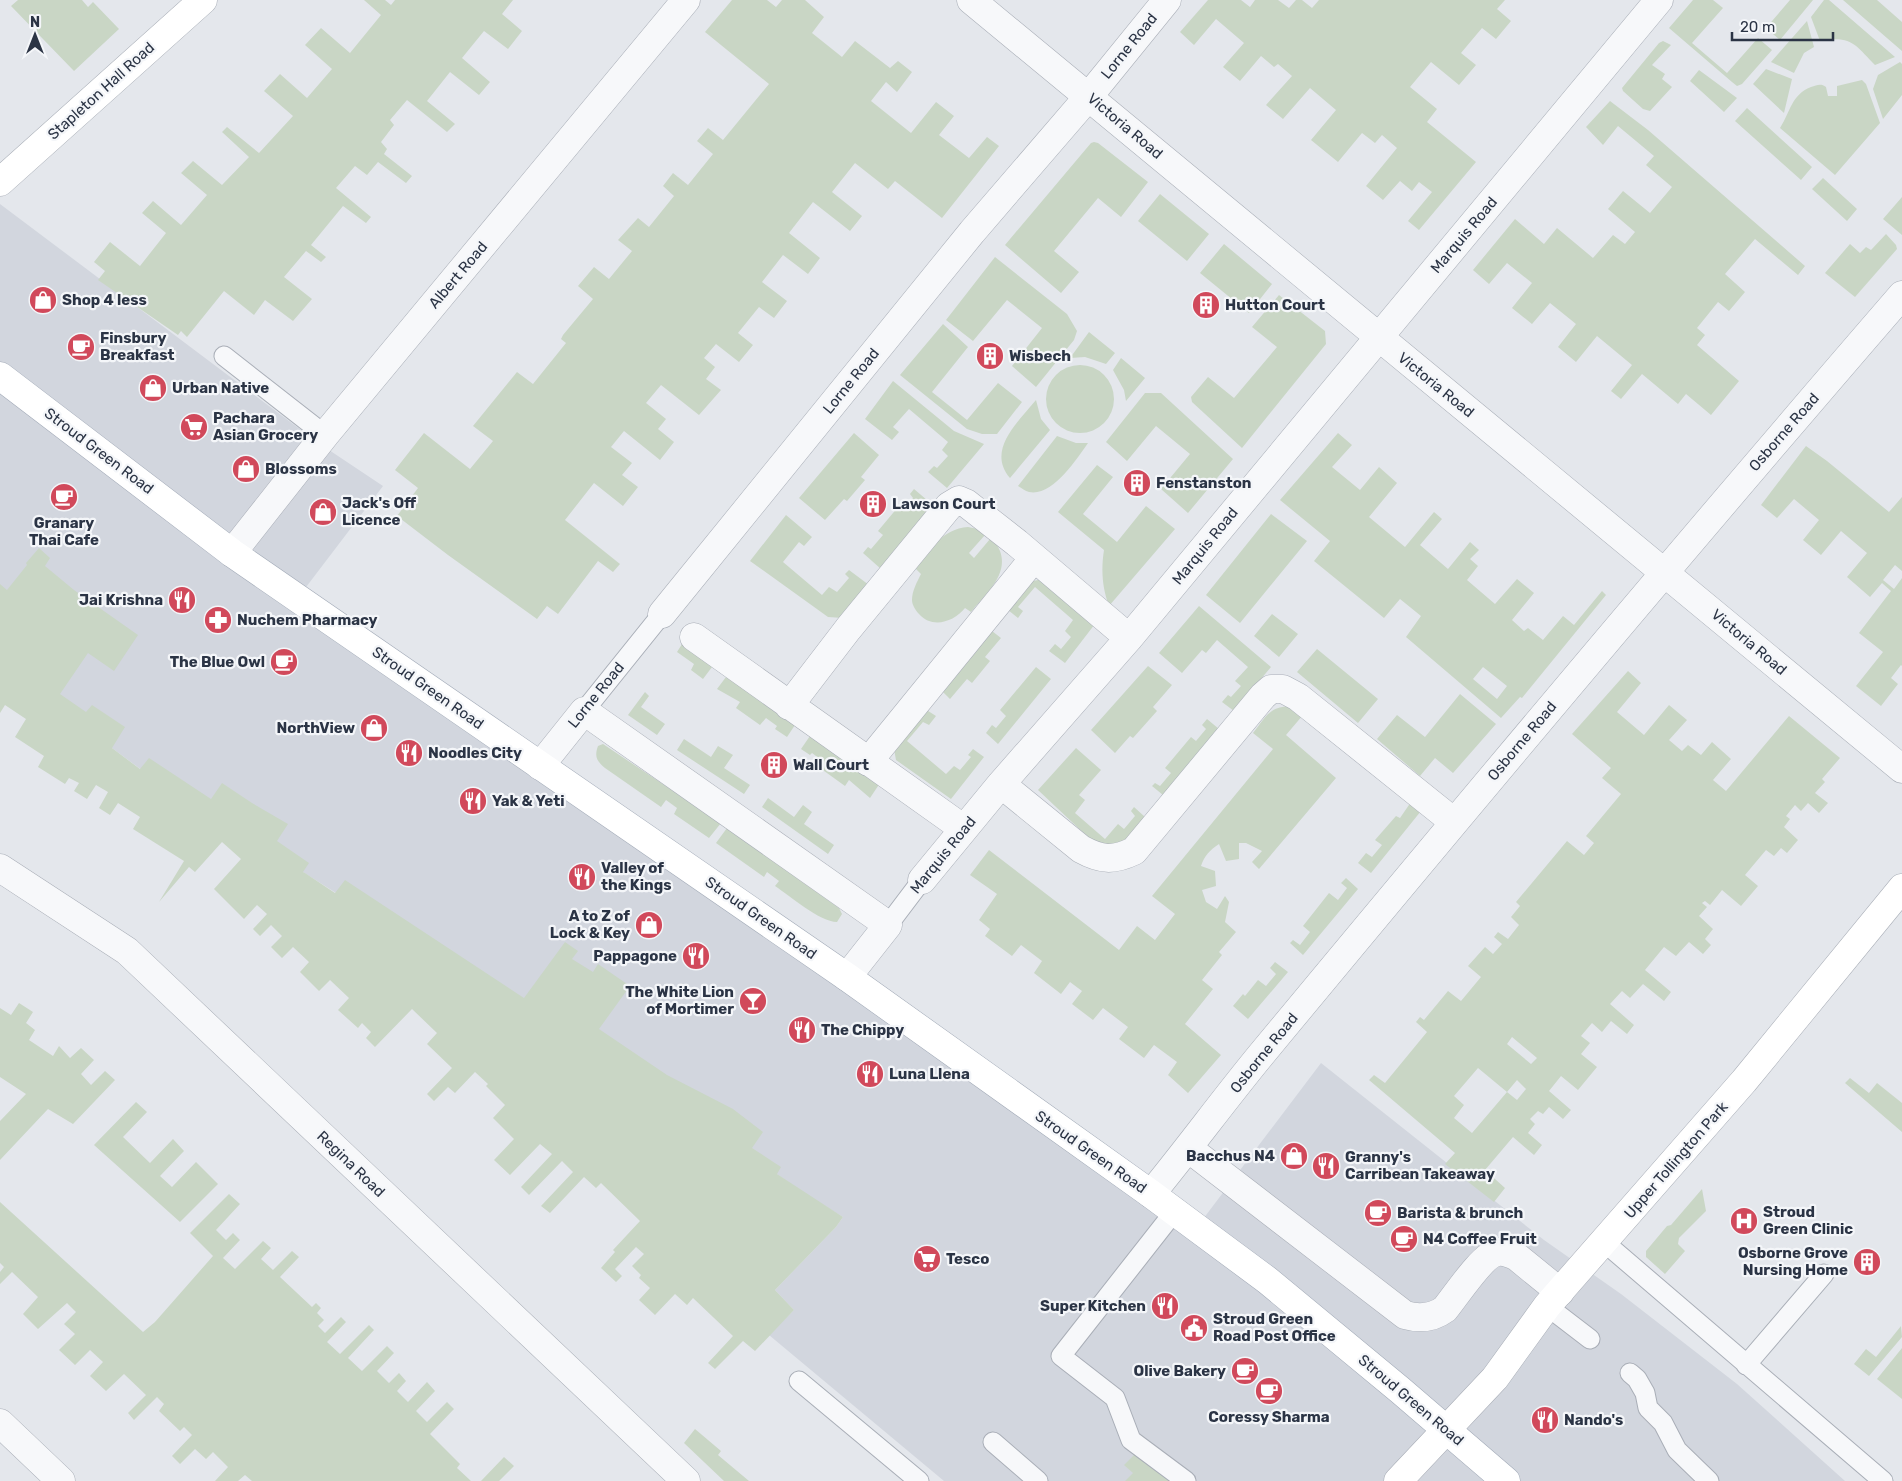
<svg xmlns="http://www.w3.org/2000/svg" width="1902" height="1481" viewBox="0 0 1902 1481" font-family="Rubik,sans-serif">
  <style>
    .built { fill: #d2d6de }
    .green { fill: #c9d6c5; fill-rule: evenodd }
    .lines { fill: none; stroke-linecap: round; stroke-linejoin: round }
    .lane-casing { stroke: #a9aeb7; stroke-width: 21 }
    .street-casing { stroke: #a9aeb7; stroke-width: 29 }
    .secondary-casing { stroke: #a9aeb7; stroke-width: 29 }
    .primary-casing { stroke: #a3abb8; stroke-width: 29 }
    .lane { stroke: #f7f8fa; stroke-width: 19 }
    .street { stroke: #f7f8fa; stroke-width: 28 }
    .secondary { stroke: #fff; stroke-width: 28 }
    .primary { stroke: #fff; stroke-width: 28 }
    .labels { text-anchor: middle; stroke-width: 4.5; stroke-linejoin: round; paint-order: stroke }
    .street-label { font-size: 15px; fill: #2b3445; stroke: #f4f6f9 }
    .poi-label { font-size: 15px; font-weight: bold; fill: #2b3445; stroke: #f4f6f9; text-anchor: start }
  </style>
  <rect width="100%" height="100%" fill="#e4e7ec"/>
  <path class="built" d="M0,204L317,442L383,486L297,599L881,995L1188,1239L1321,1063L1544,1240L1621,1294L1737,1384L1845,1481H944L769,1335L794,1310L775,1290L836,1227L843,1217L810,1197L748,1154L139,768L0,665Z"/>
  <path class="green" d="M18,0H82L88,7L93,2L119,29L74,71L11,6Z
    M364,0H385L391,5L395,0H513L502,14L522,31L508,49L484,31L462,58L490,82L479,95L450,72L427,101L455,124L447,132L407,100L390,120L394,125L381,142L387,149L384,154L412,176L406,183L378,162L367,175L355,166L336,188L371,217L366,223L343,206L311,245L326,257L321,262L306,251L284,277L312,299L293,321L265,300L254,315L224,291L187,337L181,331L178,335L98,280L105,271L94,262L110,242L140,266L166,233L142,213L153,201L181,225L207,195L181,173L193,161L222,185L249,157L222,132L227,127L259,153L293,116L264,91L280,74L307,98L332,69L305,45L321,28L350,53L381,15Z
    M732,0H767L776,7L782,0H805L824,17L812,33L842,57L855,41L890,68L898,61L912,72L897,92L886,82L871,101L911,133L936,102L954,116L939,135L969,158L987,137L999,146L942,218L895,181L888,189L855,163L832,192L862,216L850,231L813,202L789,233L820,258L808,274L783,255L762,282L787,301L774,318L759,307L738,333L753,345L739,362L716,344L704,358L715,367L706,379L721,390L699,415L661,385L646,403L666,419L658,429L674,442L660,460L624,431L611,447L632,463L622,475L638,487L623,506L594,483L565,520L620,564L613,572L598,561L558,614L547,606L537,619L448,555L397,516L418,488L395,470L424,433L470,469L493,441L473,426L517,372L533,384L566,343L561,339L563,335L593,299L578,286L594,267L609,279L632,251L618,240L638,218L649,227L674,196L663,186L673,173L688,185L713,154L697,141L708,128L723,140L769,84L705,32Z
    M1208,0H1241L1250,7L1255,0H1278L1289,8L1296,0H1302L1312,8L1319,0H1505L1497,9L1511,21L1496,39L1482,28L1461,53L1476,65L1459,85L1431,62L1410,87L1437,109L1427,122L1476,162L1419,230L1408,221L1432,192L1419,182L1412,191L1400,181L1383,200L1366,186L1397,148L1382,135L1375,143L1362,133L1338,162L1311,140L1336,110L1310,88L1283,119L1266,105L1292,76L1278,64L1274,67L1261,56L1240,81L1223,67L1244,43L1216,19L1194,45L1180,32Z
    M1693,0H1713L1723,8L1692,43L1727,73L1758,38L1772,50L1742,84L1737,86L1732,82L1669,28Z
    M1790,0H1813L1780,40L1766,28Z
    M1824,0H1829L1895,57L1875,65C1855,45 1852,35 1820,41L1811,17Z
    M1843,0H1877L1902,22V51Z
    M1807,21L1814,47L1804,53L1794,73L1771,62Z
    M1663,41L1671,45L1652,65L1665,74L1662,79L1672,87L1650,111L1643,109L1623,91L1622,88L1659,43Z
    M1900,62L1902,64V95L1883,119L1873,89L1878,75Z
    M1766,69L1792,79L1784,113L1753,84Z
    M1699,70L1737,98L1724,112L1690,81Z
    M1862,80L1866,84L1880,123L1835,175L1780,128C1791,111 1791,95 1811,87C1817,85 1821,83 1826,87L1828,96H1837V86Z
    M1610,101L1648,130L1805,266L1798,275L1755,239L1725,274L1745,292L1729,311L1718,302L1697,328L1705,335L1697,345L1739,381L1711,415L1686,394L1678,404L1642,374L1621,399L1611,391L1632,365L1597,336L1576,362L1558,347L1576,324L1550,303L1532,324L1512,308L1532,283L1507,263L1489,284L1473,270L1515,219L1544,244L1557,228L1593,258L1613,235L1625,244L1635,232L1608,209L1623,191L1650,213L1672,187L1646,165L1654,156L1618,126L1603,145L1586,127Z
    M1747,108L1812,167L1801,180L1735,121Z
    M1094,142L1098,143L1148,182L1121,217L1098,198L1054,251L1079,272L1061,293L1005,245L1091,143Z
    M1823,178L1857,209L1847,221L1812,189Z
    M1160,194L1209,234L1187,261L1138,221Z
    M1902,197V235L1883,219Z
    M1886,234L1896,245L1897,249L1855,297L1825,273L1850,244L1860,253L1866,247L1871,250Z
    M1224,244L1272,284L1249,313L1200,273Z
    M995,257L1067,314L1077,331L1074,340L1036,387L1012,366L1042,328L1007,300L973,341L946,320Z
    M1279,295L1325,331L1326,344L1242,448L1192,402L1191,397L1208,377L1234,398L1277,347L1252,327Z
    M943,324L968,347L932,392L967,420L998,383L1022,402L997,434H982L967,429L900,375Z
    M1089,332L1115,353L1106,364L1085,357L1070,358Z
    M1121,358L1145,378L1126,401L1124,390L1113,370Z
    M1046 399a34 34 0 1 1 68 0a34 34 0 1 1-68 0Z
    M893,381L954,431L984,444L947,488L928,472L934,466L937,468L948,456L942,450L948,442L909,409L893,427L899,432L892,440L865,419Z
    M1145,393H1161L1233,459L1188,513L1161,489L1190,454L1156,426L1127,461L1106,442Z
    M1036,400L1041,419L1050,430L1010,478C986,450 1018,422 1036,400Z
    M854,433L879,455L861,477L865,480L847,501L844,499L825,520L799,498Z
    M1338,433L1352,445L1332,467L1360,490L1379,467L1397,483L1369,517L1405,547L1434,512L1442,519L1420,545L1448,569L1470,542L1479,550L1470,559L1478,566L1467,580L1495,604L1517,579L1534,593L1512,620L1524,631L1528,628L1543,640L1563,616L1574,625L1602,591L1606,595L1522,698L1520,697L1501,718L1406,637L1421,616L1400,599L1384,618L1314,561L1330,541L1280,500ZM1483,667L1507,686L1497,699L1473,679Z
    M1057,436L1076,443H1088C1076,460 1052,497 1029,492C1025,491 1022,488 1018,486Z
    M1806,446L1827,461L1889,512L1902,497V571L1895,565L1883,580L1894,589L1902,578V666L1901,665L1891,678L1898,684L1881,706L1856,686L1883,652L1859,633L1891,591L1882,583L1870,597L1847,577L1867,553L1841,531L1821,555L1803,540L1819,520L1794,499L1777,518L1761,505Z
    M1097,465L1113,477L1083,514L1117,542L1146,506L1175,529L1109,606C1102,587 1101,570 1104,550L1058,512Z
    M914,489L934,506L881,569L863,553L868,547L871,549L883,535L878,531L898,507L902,511L913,498L910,494Z
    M1271,514L1307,541L1240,623L1206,595Z
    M786,515L812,537L804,546L799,542L783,562L822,595L829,587L837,592L849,578L845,574L849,570L869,585L843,618L828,617L750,561Z
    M968,527L978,529L985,535L969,553L974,558L990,539C995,541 998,546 1000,551C1009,575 985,595 971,612L965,608C954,622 932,629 919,614C916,611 912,605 912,600C912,591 917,582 921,574L915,568C930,550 942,529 968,527Z
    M39,548L50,558L45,566L74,590L138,635L114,671L88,653L60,694L86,712L92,705L125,727L112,748L140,769L149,758L211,799L222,783L252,803L288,824L277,841L309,863L303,872L305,873L335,893L345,880L524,998L565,942L578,951L572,959L593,972L598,964L630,986L599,1029L667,1075L733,1109L763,1132L752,1148L781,1167L777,1174L843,1217L836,1227L775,1290L794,1310L755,1351L743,1341L715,1369L708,1363L733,1336L693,1298L687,1305L675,1294L655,1315L639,1300L650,1288L639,1278L641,1275L632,1266L644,1254L636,1247L615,1269L622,1276L616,1282L601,1268L615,1252L613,1250L640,1221L601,1183L596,1188L584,1177L550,1213L541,1206L573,1172L562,1161L529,1195L521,1187L552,1154L540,1144L510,1175L494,1160L514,1139L493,1118L505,1105L486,1086L488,1084L475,1072L455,1093L448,1087L434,1101L427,1094L452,1068L427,1044L437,1033L412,1009L375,1047L366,1038L371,1032L362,1023L358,1028L338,1010L349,998L330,980L319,991L300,972L309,962L293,947L282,958L271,947L282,936L271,925L260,936L253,929L267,914L257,905L244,919L214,889L241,859L222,842L195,872L189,867L159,902L184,861L133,829L140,817L118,803L110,815L99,808L108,792L96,785L87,799L74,791L79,783L69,778L65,784L38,767L44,756L15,737L26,719L5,705L0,713V584L7,590L27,565L26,563Z
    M1038,580H1046L1098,620L1065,663L1049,651L1055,644L1061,649L1071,637L1065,631L1073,620L1035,587L1018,607L1023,611L1018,618L1008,610L1029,582Z
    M1199,606L1271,667L1234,711L1222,702L1228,695L1231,697L1241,686L1235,681L1248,667L1217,640L1206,653L1202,650L1182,673L1159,653Z
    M1272,614L1298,634L1279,657L1254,636Z
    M992,631L1001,638L985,657L990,661L972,683L967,679L950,699L941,690Z
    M684,641L715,663L703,679L691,670L694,664L677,652Z
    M1317,649L1378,699L1358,723L1297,672Z
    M1148,666L1172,685L1153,707L1157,711L1133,738L1130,736L1115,753L1091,730Z
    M1036,667L1051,679L998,744L986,733L992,725L996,728L1006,716L1000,710Z
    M1628,671L1641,683L1617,712L1644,735L1669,705L1687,720L1669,740L1682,751L1688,745L1701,755L1712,742L1731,759L1713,780L1726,791L1789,716L1840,758L1822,779L1825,782L1815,793L1828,803L1819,813L1808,803L1801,811L1795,805L1786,816L1790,819L1784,827L1798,840L1787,853L1781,848L1774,856L1766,850L1745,875L1758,886L1741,906L1722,890L1710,905L1705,901L1702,903L1707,907L1699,916L1713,929L1705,939L1711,945L1703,954L1689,942L1676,956L1664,947L1645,970L1671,992L1664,1001L1643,984L1630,998L1622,991L1610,1004L1634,1025L1627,1034L1611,1021L1602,1032L1592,1023L1581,1036L1590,1043L1581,1054L1597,1067L1578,1090L1561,1076L1549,1091L1571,1110L1563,1119L1549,1107L1543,1114L1538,1111L1530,1119L1535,1124L1528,1133L1542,1145L1534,1155L1513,1137L1485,1170L1505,1188L1494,1202L1445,1164L1455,1153L1369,1080L1374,1075L1385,1083L1427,1032L1416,1022L1420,1017L1424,1020L1448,991L1461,1001L1481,977L1468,966L1485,947L1493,954L1502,944L1494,937L1498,932L1508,939L1519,925L1511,917L1520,906L1516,902L1567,841L1584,855L1594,843L1586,836L1621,794L1602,778L1611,768L1572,734ZM1512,1037L1537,1058L1531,1064L1507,1044ZM1478,1068L1507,1092L1472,1133L1454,1118L1464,1105L1454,1096ZM1517,1080L1526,1089L1517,1100L1507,1092Z
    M729,673L797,722L787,737L775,729L777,726L766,718L760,725L736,708L740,702L717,689Z
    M645,692L649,696L641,707L665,724L657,735L628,715Z
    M1460,694L1496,724L1453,773L1435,758L1420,776L1377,739L1397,715L1425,737Z
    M1288,706L1303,715L1286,735L1336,778L1259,869L1252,862L1262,851L1246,843H1239V859L1226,861L1219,844C1210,850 1204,856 1201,866L1215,871L1216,886L1202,890L1206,902L1217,909L1225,896L1229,902L1225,922L1236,932L1219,952L1222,955L1202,980L1213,989L1185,1024L1221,1055L1188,1093L1168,1075L1177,1062L1154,1045L1144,1058L1119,1039L1128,1027L1103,1008L1093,1020L1072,1004L1082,991L1070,982L1061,994L1034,973L1042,961L1021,945L1012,956L985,936L990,929L979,920L997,894L970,875L989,850L1119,950L1137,926L1155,940L1175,914L1152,896L1273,749L1253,733C1265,718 1268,708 1288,706Z
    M925,709L936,716L929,725L923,722L907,741L946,774L954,766L960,770L971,757L968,755L973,749L984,757L951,799L896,760L894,749Z
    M1207,719L1219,729L1163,795L1152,786L1155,783L1160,786L1171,773L1165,768L1191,737L1196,741L1206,729L1202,725Z
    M812,733L880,783L870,798L849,780L845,786L820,768L824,762L812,753L810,755L801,749Z
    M684,739L711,757L718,746L733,755L724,768L750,785L744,794L677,750Z
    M603,744L721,823L709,838L674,814L677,808L666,800L661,807L605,768C597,761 594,757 598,746Z
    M1076,748L1101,770L1079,795L1085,800L1075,813L1105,839L1118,824L1124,829L1135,816L1131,811L1134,807L1145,817L1125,840L1117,844H1107L1091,840L1038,790Z
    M768,798L794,817L803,805L812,812L804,824L834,845L828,854L762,807Z
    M1411,802L1421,811L1371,873L1358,863L1366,853L1372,857L1382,845L1375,840L1396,816L1400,818Z
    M727,828L839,908L842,914L837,922C820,922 790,896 775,886L779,881L767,872L764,877L716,843Z
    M1346,878L1358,889L1303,955L1290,943L1293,940L1300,945L1310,932L1303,926L1329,893L1338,900L1347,888L1341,883Z
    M1275,962L1288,972L1248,1019L1233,1006L1243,994L1245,996L1258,980L1266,986L1276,974L1270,968Z
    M19,1003L33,1012L26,1023L35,1030L29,1040L53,1056L59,1046L70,1058L81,1048L94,1060L81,1074L91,1085L105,1071L115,1080L73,1124L48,1109L0,1160V1121L26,1094L0,1077V1008L11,1015Z
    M1850,1078L1869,1093L1877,1083L1902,1103V1132L1845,1083Z
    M136,1102L147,1112L123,1137L150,1163L173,1139L184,1151L160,1176L172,1187L196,1162L218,1184L180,1222L94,1145Z
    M1702,1189L1706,1211L1679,1238L1678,1244L1685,1251L1665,1274L1646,1257V1251L1667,1226L1671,1225Z
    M229,1194L240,1204L216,1230L226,1240L233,1233L240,1240L223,1258L235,1269L263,1241L271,1248L261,1259L273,1270L292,1251L299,1257L280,1277L312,1307L316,1303L321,1308L317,1313L324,1320L318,1326L325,1333L341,1317L346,1322L327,1342L340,1354L369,1325L374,1330L348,1358L362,1371L387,1346L394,1353L377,1371L389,1383L399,1373L406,1381L397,1391L408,1402L427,1382L435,1391L416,1411L427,1422L447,1402L454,1409L430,1434L460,1464L457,1468L471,1481H252L245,1475L238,1481H215L228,1467L213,1452L206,1459L195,1449L180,1464L172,1456L192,1435L184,1427L180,1431L159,1411L164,1404L157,1397L134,1420L128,1413L146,1395L124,1374L106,1391L90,1376L103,1362L90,1350L75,1365L59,1350L75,1334L64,1324L76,1312L67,1303L38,1329L23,1314L38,1297L12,1272L0,1284V1272L4,1267L0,1263V1202L143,1332L155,1322L213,1256L190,1233Z
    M1901,1326L1902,1337L1869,1376L1854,1364L1866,1349L1876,1357Z
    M1902,1348V1399L1877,1379Z
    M695,1429L721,1451L718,1455L749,1481H724L684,1443Z
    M1136,1453L1172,1481H1125L1133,1473L1124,1465Z
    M504,1457L514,1466L499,1481H481Z"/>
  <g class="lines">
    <defs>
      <path id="lane" d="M224,356L325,435
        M584,711L662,614
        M888,925L922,880
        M1174,1212L1061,1356L1115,1398L1131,1440L1186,1481
        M1604,1242L1883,1481
        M1547,1306L1590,1339
        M1746,1365L1824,1274
        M1630,1373L1637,1379L1645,1393L1648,1408L1663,1423L1677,1450L1709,1481
        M799,1381L919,1481
        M993,1442L1038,1481"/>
      <path id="street" d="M971,0L1902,769
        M232,553L325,435L686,0
        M662,614L972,232L1089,96L1167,0
        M694,637L964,829
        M789,706L848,629L949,506L959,500L966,503L1017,543L1129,638
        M868,762L1034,558
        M540,766L584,711L888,925L847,977
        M1001,784L1081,849C1101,860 1113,861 1134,851L1263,696L1271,689H1283L1298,697L1454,822
        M0,868L127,951L686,1481
        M922,880L1001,784L1129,638L1659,0
        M1188,1148L1405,1315C1419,1319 1433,1318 1445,1309C1455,1297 1483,1254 1498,1252C1505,1251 1511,1254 1517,1257L1560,1292
        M1151,1194C1188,1149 1223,1101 1260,1056C1472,800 1685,546 1902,295
        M0,1423L61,1481"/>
      <path id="secondary" d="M0,182L203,0
        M1398,1481L1495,1378L1547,1306L1744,1081L1902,888"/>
      <path id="primary" d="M0,376L232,553L847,977L1151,1194L1267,1280L1400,1390L1506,1481"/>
    </defs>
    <use href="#lane" class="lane-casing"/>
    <use href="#street" class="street-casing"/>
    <use href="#secondary" class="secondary-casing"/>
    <use href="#primary" class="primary-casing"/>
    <use href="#lane" class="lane"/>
    <use href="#street" class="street"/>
    <use href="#secondary" class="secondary"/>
    <use href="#primary" class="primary"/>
  </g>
  <defs>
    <symbol id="shop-disc" viewBox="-11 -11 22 22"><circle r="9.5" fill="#d1495b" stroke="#f4f6f9"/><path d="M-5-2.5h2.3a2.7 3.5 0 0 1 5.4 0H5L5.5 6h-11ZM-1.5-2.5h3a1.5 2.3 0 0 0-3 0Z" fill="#fff"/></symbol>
    <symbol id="building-disc" viewBox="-11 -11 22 22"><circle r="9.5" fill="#d1495b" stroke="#f4f6f9"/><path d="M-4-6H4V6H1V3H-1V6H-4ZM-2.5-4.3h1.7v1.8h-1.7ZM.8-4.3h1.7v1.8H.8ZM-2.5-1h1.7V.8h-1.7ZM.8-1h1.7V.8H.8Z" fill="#fff"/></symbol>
    <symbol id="cafe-disc" viewBox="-11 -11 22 22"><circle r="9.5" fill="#d1495b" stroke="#f4f6f9"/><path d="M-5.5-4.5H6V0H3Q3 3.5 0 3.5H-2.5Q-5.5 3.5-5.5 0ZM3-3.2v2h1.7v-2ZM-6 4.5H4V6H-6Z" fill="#fff"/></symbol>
    <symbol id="supermarket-disc" viewBox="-11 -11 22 22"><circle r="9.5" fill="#d1495b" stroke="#f4f6f9"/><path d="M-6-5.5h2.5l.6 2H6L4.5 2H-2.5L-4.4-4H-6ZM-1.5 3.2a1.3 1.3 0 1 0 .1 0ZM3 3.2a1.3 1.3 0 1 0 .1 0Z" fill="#fff"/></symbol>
    <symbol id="restaurant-disc" viewBox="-11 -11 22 22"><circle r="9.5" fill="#d1495b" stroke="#f4f6f9"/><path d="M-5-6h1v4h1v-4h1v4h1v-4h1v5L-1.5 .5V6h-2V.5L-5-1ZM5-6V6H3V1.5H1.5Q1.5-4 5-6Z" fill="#fff"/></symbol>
    <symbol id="pharmacy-disc" viewBox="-11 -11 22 22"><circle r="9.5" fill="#d1495b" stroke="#f4f6f9"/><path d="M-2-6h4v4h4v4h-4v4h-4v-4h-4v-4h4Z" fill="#fff"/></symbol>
    <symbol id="bar-disc" viewBox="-11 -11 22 22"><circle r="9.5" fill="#d1495b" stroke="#f4f6f9"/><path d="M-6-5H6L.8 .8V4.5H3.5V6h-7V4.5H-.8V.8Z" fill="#fff"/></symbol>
    <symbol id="hospital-disc" viewBox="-11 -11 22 22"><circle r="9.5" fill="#d1495b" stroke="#f4f6f9"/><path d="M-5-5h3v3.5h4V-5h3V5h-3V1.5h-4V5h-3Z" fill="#fff"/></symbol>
    <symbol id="civic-disc" viewBox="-11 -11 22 22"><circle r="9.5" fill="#d1495b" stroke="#f4f6f9"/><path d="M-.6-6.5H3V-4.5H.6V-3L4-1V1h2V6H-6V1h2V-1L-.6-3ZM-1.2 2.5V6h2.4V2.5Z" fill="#fff"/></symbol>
  </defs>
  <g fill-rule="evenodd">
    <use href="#shop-disc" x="27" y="284" width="32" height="32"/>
    <use href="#building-disc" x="1190" y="289" width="32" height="32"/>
    <use href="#cafe-disc" x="65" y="331" width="32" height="32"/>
    <use href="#building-disc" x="974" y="340" width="32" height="32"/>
    <use href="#shop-disc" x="137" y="372" width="32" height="32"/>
    <use href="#supermarket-disc" x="178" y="411" width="32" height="32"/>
    <use href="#shop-disc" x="230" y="453" width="32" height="32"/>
    <use href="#building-disc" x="1121" y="467" width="32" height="32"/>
    <use href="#cafe-disc" x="48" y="481" width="32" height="32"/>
    <use href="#building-disc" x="857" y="488" width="32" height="32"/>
    <use href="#shop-disc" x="307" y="496" width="32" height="32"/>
    <use href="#restaurant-disc" x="166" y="584" width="32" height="32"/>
    <use href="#pharmacy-disc" x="202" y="604" width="32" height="32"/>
    <use href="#cafe-disc" x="268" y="646" width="32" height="32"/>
    <use href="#shop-disc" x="358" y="712" width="32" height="32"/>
    <use href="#restaurant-disc" x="393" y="737" width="32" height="32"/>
    <use href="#building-disc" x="758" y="749" width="32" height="32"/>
    <use href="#restaurant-disc" x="457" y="785" width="32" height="32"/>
    <use href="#restaurant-disc" x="566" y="861" width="32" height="32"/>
    <use href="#shop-disc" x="633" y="909" width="32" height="32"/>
    <use href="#restaurant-disc" x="680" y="940" width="32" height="32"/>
    <use href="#bar-disc" x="737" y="985" width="32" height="32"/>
    <use href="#restaurant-disc" x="786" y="1014" width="32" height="32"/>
    <use href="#restaurant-disc" x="854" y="1058" width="32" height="32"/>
    <use href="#shop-disc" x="1278" y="1140" width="32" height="32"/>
    <use href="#restaurant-disc" x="1310" y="1150" width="32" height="32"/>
    <use href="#cafe-disc" x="1362" y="1197" width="32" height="32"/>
    <use href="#hospital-disc" x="1728" y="1205" width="32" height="32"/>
    <use href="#cafe-disc" x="1388" y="1223" width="32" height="32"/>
    <use href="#supermarket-disc" x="911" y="1243" width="32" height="32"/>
    <use href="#building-disc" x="1851" y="1246" width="32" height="32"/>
    <use href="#restaurant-disc" x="1149" y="1290" width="32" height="32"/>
    <use href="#civic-disc" x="1178" y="1312" width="32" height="32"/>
    <use href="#cafe-disc" x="1229" y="1355" width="32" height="32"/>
    <use href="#cafe-disc" x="1253" y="1375" width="32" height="32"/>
    <use href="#restaurant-disc" x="1529" y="1404" width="32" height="32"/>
  </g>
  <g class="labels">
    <g class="street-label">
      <text transform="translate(1129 46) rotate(-51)" y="5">Lorne Road</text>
      <text transform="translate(101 91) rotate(-42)" y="5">Stapleton Hall Road</text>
      <text transform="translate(1125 126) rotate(40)" y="5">Victoria Road</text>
      <text transform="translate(1464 235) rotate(-50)" y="5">Marquis Road</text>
      <text transform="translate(458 275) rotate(-50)" y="5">Albert Road</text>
      <text transform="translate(851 381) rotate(-51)" y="5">Lorne Road</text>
      <text transform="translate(1436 385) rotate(39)" y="5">Victoria Road</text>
      <text transform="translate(1784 432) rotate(-49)" y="5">Osborne Road</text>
      <text transform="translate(99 451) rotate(37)" y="5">Stroud Green Road</text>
      <text transform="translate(1205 546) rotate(-51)" y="5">Marquis Road</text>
      <text transform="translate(1749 642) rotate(40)" y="5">Victoria Road</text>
      <text transform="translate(428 688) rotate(35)" y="5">Stroud Green Road</text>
      <text transform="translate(596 695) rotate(-51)" y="5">Lorne Road</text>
      <text transform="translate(1522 741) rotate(-50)" y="5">Osborne Road</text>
      <text transform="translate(943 855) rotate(-51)" y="5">Marquis Road</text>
      <text transform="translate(761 918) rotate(35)" y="5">Stroud Green Road</text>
      <text transform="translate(1264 1053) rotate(-51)" y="5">Osborne Road</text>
      <text transform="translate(1091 1152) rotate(35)" y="5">Stroud Green Road</text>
      <text transform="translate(1676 1160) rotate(-49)" y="5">Upper Tollington Park</text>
      <text transform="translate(351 1164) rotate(44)" y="5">Regina Road</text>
      <text transform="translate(1411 1400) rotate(40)" y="5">Stroud Green Road</text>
    </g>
    <g class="poi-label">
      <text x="62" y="305">Shop 4 less</text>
      <text x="1225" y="310">Hutton Court</text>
      <text x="100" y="343">Finsbury<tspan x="100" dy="17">Breakfast</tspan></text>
      <text x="1009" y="361">Wisbech</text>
      <text x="172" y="393">Urban Native</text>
      <text x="213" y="423">Pachara<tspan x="213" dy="17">Asian Grocery</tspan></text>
      <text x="265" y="474">Blossoms</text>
      <text x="1156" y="488">Fenstanston</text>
      <text x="342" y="508">Jack's Off<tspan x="342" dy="17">Licence</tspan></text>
      <text x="892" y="509">Lawson Court</text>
      <text x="64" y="528" text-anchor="middle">Granary<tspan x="64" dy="17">Thai Cafe</tspan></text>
      <text x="163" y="605" text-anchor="end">Jai Krishna</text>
      <text x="237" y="625">Nuchem Pharmacy</text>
      <text x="265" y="667" text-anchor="end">The Blue Owl</text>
      <text x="355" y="733" text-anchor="end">NorthView</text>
      <text x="428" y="758">Noodles City</text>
      <text x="793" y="770">Wall Court</text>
      <text x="492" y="806">Yak &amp; Yeti</text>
      <text x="601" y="873">Valley of<tspan x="601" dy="17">the Kings</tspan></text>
      <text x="630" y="921" text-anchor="end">A to Z of<tspan x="630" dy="17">Lock &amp; Key</tspan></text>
      <text x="677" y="961" text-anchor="end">Pappagone</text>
      <text x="734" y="997" text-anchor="end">The White Lion<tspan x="734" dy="17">of Mortimer</tspan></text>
      <text x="821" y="1035">The Chippy</text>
      <text x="889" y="1079">Luna Llena</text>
      <text x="1275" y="1161" text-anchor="end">Bacchus N4</text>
      <text x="1345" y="1162">Granny's<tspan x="1345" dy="17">Carribean Takeaway</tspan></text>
      <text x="1763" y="1217">Stroud<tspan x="1763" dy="17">Green Clinic</tspan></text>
      <text x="1397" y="1218">Barista &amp; brunch</text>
      <text x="1423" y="1244">N4 Coffee Fruit</text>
      <text x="1848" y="1258" text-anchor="end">Osborne Grove<tspan x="1848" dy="17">Nursing Home</tspan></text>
      <text x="946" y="1264">Tesco</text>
      <text x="1146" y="1311" text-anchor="end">Super Kitchen</text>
      <text x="1213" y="1324">Stroud Green<tspan x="1213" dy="17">Road Post Office</tspan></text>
      <text x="1226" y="1376" text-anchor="end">Olive Bakery</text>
      <text x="1269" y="1422" text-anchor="middle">Coressy Sharma</text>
      <text x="1564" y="1425">Nando's</text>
    </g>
  </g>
  <g transform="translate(35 35)" stroke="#f4f6f9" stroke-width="4" paint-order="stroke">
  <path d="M0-4L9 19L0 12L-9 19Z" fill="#2b3445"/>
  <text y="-8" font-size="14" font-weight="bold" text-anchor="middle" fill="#2b3445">N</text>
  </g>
  <path d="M1732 32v8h101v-8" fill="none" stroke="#2b3445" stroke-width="2.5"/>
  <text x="1740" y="32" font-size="15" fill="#2b3445" stroke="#f4f6f9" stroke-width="4" paint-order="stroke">20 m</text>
</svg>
